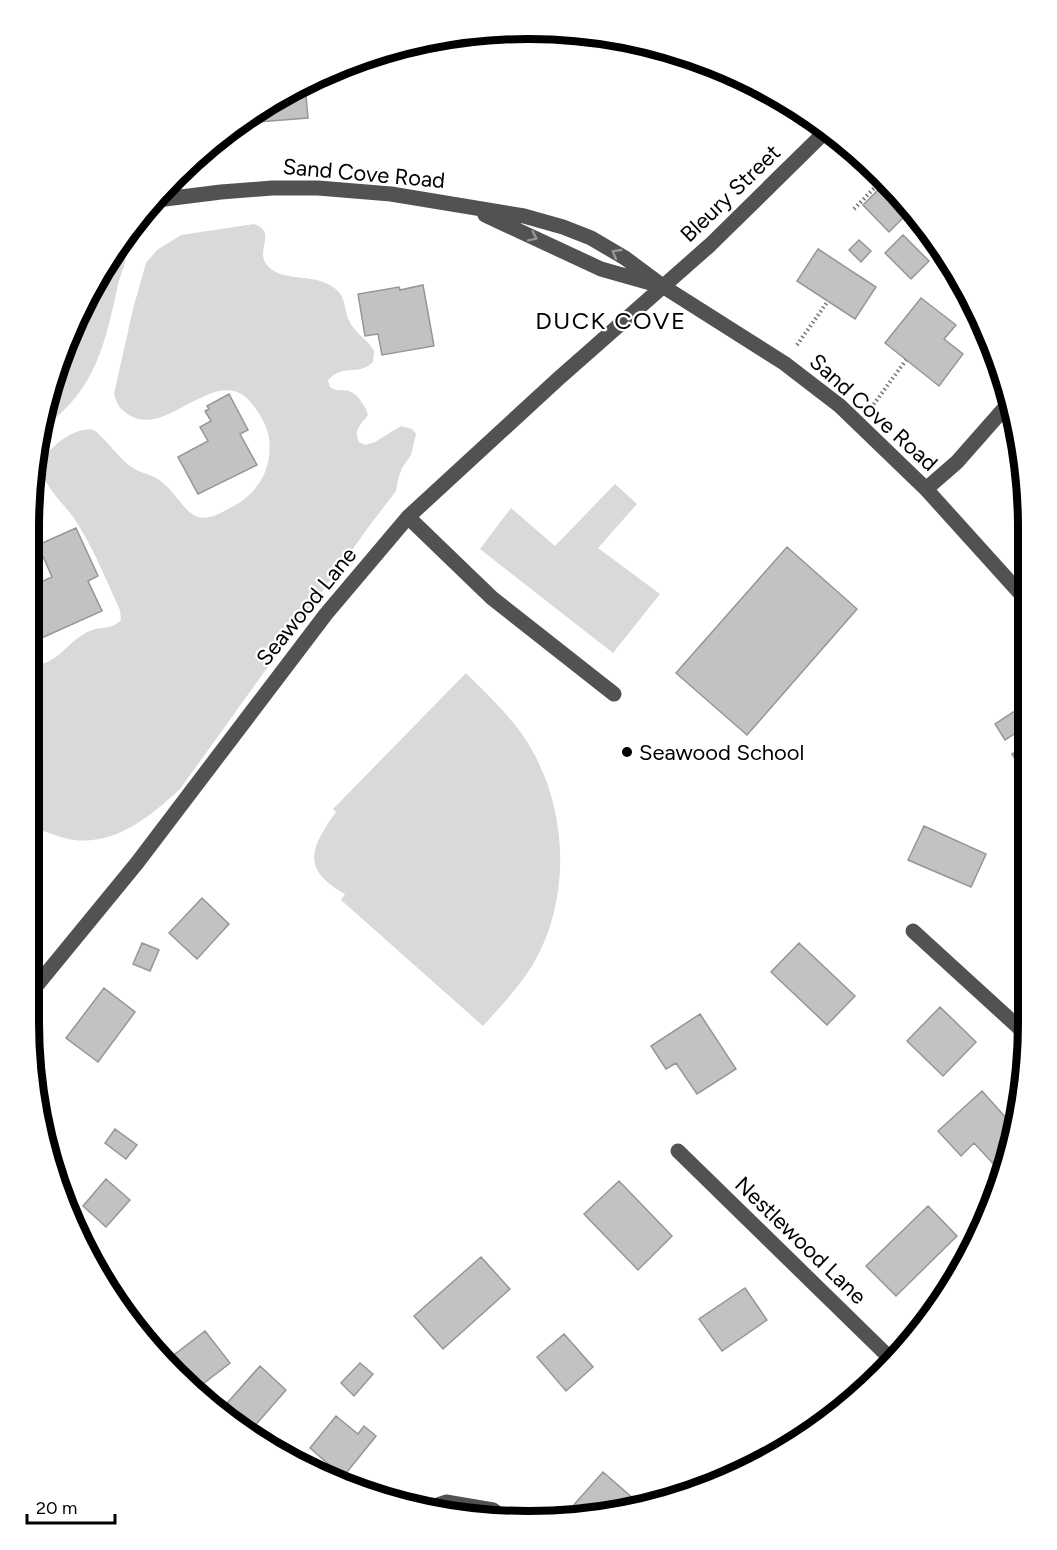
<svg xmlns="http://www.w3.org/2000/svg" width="1057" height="1550" viewBox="0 0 1057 1550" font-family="Figtree,sans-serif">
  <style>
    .green { fill: #d9d9d9 }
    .building { fill: #c2c2c2; stroke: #969696; stroke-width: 1.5 }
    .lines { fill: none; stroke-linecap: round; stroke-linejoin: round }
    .path { stroke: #747474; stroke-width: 4; stroke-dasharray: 1.5 3; stroke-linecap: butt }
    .minor { stroke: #525252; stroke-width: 15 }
    .oneway { stroke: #979797 }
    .poi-dot { fill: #000; stroke: #fff; stroke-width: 2 }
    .labels { text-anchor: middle; stroke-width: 4.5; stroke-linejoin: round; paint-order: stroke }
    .street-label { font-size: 22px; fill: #000; stroke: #fff }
    .poi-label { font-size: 22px; fill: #000; stroke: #fff; text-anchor: start }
    .neighbourhood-label { font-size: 24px; letter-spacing: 1.5px; fill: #000; stroke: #fff }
    .rim { fill: none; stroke: #000; stroke-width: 8 }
  </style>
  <rect width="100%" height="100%" fill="#fff"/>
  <path class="green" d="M254,224C280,233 250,253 271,269C284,279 306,276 320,281C353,292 339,308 353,327C359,336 369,341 374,351L373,362C357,377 344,363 328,380L330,387C337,392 341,389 349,391C358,394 366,407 368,415C361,424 353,430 359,442L365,445L375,442L401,426L412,429L416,434L411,455L402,468L398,479L396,491L370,525L180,789C151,816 116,845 74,840C58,838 44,829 29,828V665C61,665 63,643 90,631C101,626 112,630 121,620L120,610C107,582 95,552 79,526C65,502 45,492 40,463C50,447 74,426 94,430C108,441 118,458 133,468C142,474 153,474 162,482C186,502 189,532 226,510C234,506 242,502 249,495C265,480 272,460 269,438C267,425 261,416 253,405C218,358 168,440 129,415C118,407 118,406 114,394L133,309L146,263L157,250L181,235Z
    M125,245C129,258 121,272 118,285C104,348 95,393 38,431L80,307Z
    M615,484L637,504L598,548L660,594L613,653L480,549L511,508L555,546Z
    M466,673C485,692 504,710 519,730C567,795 574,891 535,961C521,985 502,1005 483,1026L341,900L345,894C300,869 311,847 336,812L333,809Z"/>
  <path class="building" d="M305,84L308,118L258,122L257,117L244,118L251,113Z
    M886,182L909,212L889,232L863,205Z
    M903,235L929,261L911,279L885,253Z
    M859,240L871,251L861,262L849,250Z
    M818,249L876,287L855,319L797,281Z
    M423,285L434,346L382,355L378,334L365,336L358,294L399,287L400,290Z
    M921,298L956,325L944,339L963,354L939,386L885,343Z
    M229,394L248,430L240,434L257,465L198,494L178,457L208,441L200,427L211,421L205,411L209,409L207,406Z
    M76,528L98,576L88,581L102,611L28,644V588L52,577L38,545Z
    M787,547L857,609L747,735L676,673Z
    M1027,703L1028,706V725L1005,740L995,724Z
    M1028,744V781L1012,754Z
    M924,826L986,854L971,887L908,860Z
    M202,898L229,924L197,959L169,933Z
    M28,899L40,908L28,923Z
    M142,943L159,950L150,971L133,964Z
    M799,943L855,996L827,1025L771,972Z
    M104,988L135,1012L98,1062L66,1038Z
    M940,1007L976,1042L943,1076L907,1041Z
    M700,1014L736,1069L697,1094L676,1063L666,1069L651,1046Z
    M982,1091L1016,1129L1004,1167L1000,1171L974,1143L961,1156L938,1131Z
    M115,1129L137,1145L126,1159L105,1143Z
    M106,1179L130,1200L106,1227L83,1206Z
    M619,1181L672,1236L638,1270L584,1214Z
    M928,1206L957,1236L896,1296L866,1266Z
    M481,1257L510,1289L443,1349L414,1316Z
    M745,1288L767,1320L722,1351L699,1319Z
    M205,1331L230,1363L195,1390L170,1358Z
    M564,1334L593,1367L566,1391L537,1357Z
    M360,1363L373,1374L354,1396L341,1383Z
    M260,1366L286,1390L251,1430L220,1411Z
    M336,1416L358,1434L364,1426L376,1436L343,1477L310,1448Z
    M603,1472L642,1506L626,1512L577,1514L571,1508Z"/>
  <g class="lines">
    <path class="path" d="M854,209L883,179L886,182
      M797,345L828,301
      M871,408L906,360"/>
    <path class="minor" d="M157,200L221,192L272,188H318L391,194L524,216L563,227L591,238L625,258L664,287L784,363L840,406L926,489L1028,602
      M485,215L601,269L654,284
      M926,489L957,462L1009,403
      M408,517L492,598L614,694
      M913,931L1027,1035
      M28,996L137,863L326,614L408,517L558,379L710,245L827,130
      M678,1151L893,1361
      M429,1508L446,1502L493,1510L501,1516"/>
  </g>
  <defs><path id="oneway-chevron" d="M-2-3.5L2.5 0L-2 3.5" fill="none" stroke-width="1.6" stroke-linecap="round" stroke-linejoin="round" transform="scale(1.5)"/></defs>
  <g class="oneway">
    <use href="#oneway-chevron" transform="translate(533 237) rotate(26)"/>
    <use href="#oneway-chevron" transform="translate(616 253) rotate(-149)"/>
  </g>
  <circle class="poi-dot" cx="627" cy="752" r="6"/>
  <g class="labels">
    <g class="street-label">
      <text transform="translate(364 173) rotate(5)" y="8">Sand Cove Road</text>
      <text transform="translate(730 193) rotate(-44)" y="8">Bleury Street</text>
      <text transform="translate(874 412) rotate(42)" y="8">Sand Cove Road</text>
      <text transform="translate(306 606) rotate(-51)" y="8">Seawood Lane</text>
      <text transform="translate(801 1240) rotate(44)" y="8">Nestlewood Lane</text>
    </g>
    <g class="poi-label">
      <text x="639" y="760">Seawood School</text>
    </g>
    <g class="neighbourhood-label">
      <text x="611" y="329">DUCK COVE</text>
    </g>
  </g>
  <path d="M0 0H1057V1550H0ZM528 39H529A489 489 0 0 1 1018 528V1022A489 489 0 0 1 529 1511H528A489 489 0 0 1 39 1022V528A489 489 0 0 1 528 39Z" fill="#fff" fill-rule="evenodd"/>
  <path class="rim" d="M528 39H529A489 489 0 0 1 1018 528V1022A489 489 0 0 1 529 1511H528A489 489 0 0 1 39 1022V528A489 489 0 0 1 528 39Z"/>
  <path d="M27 1514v9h88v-9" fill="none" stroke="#000000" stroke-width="3"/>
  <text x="36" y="1514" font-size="18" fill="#000000" stroke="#ffffff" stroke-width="4.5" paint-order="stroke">20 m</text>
</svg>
